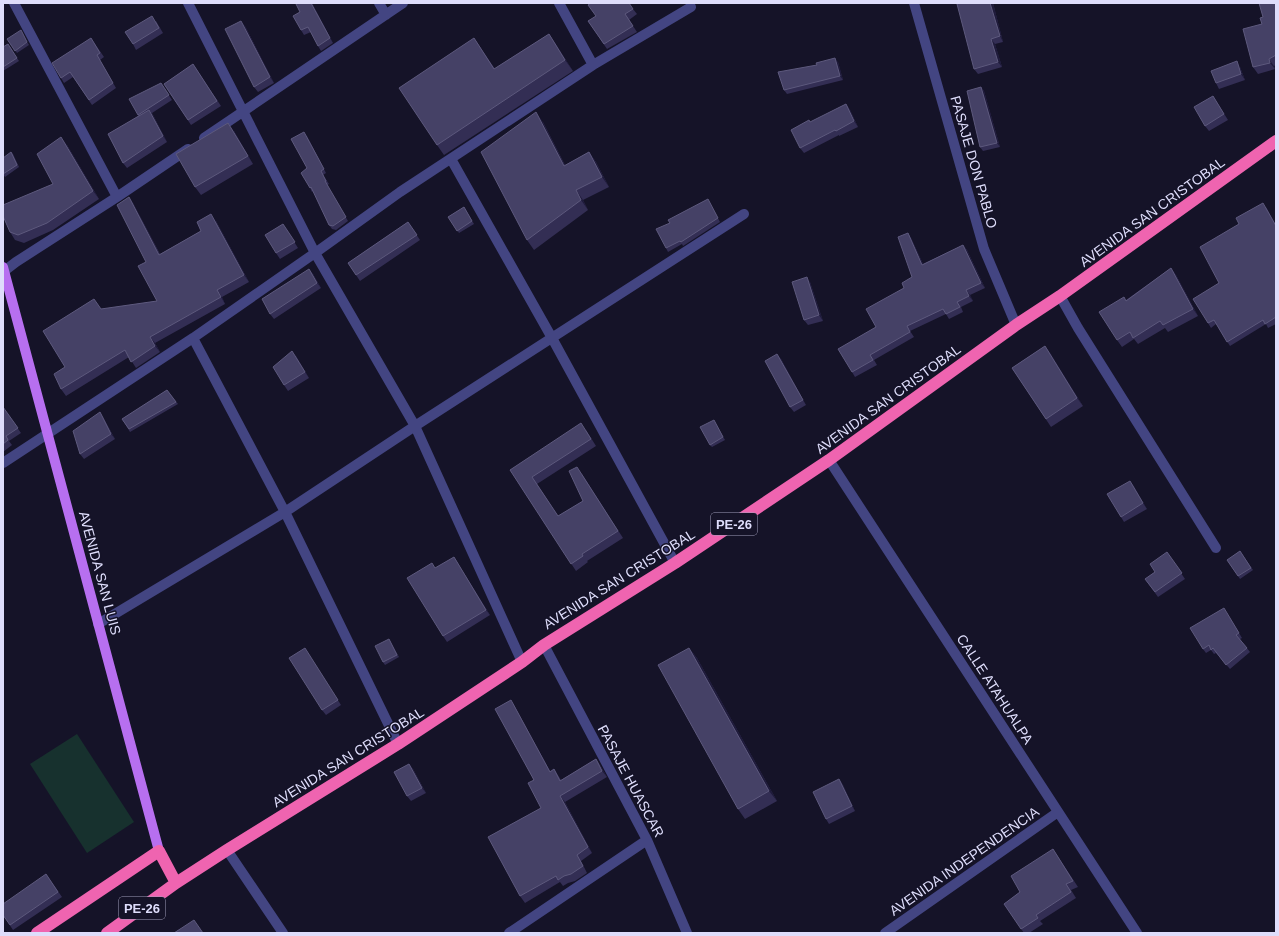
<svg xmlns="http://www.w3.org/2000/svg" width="1279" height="936" viewBox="0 0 1279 936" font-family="Helvetica,sans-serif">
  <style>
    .green { fill: #17312e }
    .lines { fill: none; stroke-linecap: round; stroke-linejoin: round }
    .minor { stroke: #434582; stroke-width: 10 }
    .major { stroke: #b76ff0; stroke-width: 10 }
    .highway { stroke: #ef64b0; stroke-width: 12 }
    .wall { fill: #332e54 }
    .shaded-wall { fill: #1f1b3b }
    .building { fill: #454166; stroke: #5d597d }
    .labels { text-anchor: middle; stroke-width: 3; stroke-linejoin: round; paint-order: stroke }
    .shield { fill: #151328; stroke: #a2a0bc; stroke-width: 1 }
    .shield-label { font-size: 13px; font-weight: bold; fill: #deddfb }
    .street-label { font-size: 14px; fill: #deddfb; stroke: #151328 }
  </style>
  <rect width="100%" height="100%" fill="#151328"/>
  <path class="green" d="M77,734L134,822L87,853L30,764Z"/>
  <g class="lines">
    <path class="minor" d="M14,3L117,197
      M188,3L315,253L415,426L522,662
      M379,3L386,15
      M914,3L984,249L1016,325
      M593,65L691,7
      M204,138L403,3
      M451,159L552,338L675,563
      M3,272L16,262L117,197L188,149
      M1060,296L1078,328L1216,548
      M193,338L285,512L398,744
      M829,460L1137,933
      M3,463L193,338L315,253L400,192L593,65L559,3
      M98,624L285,512L415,426L744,214
      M544,645L647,840L687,933
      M227,850L283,933
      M509,933L647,840
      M885,933L1058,812"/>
    <path class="major" d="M3,267L159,851"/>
    <path class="highway" d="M37,933L159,851L176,883
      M107,933L176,883L227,850L398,744L522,662L544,645L675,563L829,460L1016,325L1060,296L1276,141"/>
  </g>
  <path class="wall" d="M298,3H312L333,43L321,51L318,46L311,32L304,35L301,30L300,12Z
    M993,3L1003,42L995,44L1002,67L978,74L974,69Z
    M1276,3V65L1274,66L1275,69L1258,74L1253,67L1263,17Z
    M633,9L637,14L629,20L637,32L607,49L588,21Z
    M156,21L163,33L136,50L133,44Z
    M245,26L274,83L258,92L254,87Z
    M22,33L29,45L17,53L7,39Z
    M549,34L573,71L444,155L437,145L474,38L495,69Z
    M91,38L104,57L100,60L116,88L92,105L73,77L64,83L61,78Z
    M8,44L19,61L3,71V47Z
    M838,62L843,80L787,94L784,90L817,65Z
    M193,64L221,106L191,125L164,84Z
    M1240,67L1245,80L1219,89L1216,83Z
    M161,83L172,100L152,113L167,142L127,168L123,163L138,116V115Z
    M981,87L984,91L1000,147L983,151L980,147Z
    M1213,96L1228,120L1209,131L1205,126Z
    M846,104L850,110L858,127L839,136V135L804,153L800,148L811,122Z
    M543,122L565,165L589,152L596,162L609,187L583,200L588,210L534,250L527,240Z
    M234,131L253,164L201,195L195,187Z
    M307,136L326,173L323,175L329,184L327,185L348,221L336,230L332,229L329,225L313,191L312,192L310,188L307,168Z
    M67,145L99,199L53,230L24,243L15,240L10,232L53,184Z
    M11,152L13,154L19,167L5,177L3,174Z
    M129,197L133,203L160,254L201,231L216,221L249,282L222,297L225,304L155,343L160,352L136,368L129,357L66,396L61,389L65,367L101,309L157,301Z
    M710,203L720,222L683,246L682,244L668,252L666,248Z
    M464,207L474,224L459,233L448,217Z
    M1266,207L1276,225V324L1268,328L1266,324L1230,346L1216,324L1211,328L1208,323L1219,283L1239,224Z
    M408,222L420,240L360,281L348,263Z
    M283,224L298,248L280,259L276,253Z
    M908,233L911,238L923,264L963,245L967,250L985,288L970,295L973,301L961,307L963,312L949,319L946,314L910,331L914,337L874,360L877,365L855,377L852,372L876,327L912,277Z
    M1171,268L1176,275L1198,316L1168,332L1165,328L1138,344L1134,339L1122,347L1117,340L1126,300Z
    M309,269L313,274L321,288L274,319L270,314Z
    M810,282L823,321L808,325L804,320Z
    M1045,346L1083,406L1051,427L1012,368Z
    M777,354L781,359L806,405L794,412L790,407Z
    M296,356L309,378L288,391L284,385Z
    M167,390L178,404L130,432L122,419Z
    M3,407L21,433L9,441L12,445L3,452Z
    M100,412L103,417L115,439L84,459L80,454Z
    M714,420L725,440L712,447L710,445Z
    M586,430L596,446L537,484L558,516L583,501L582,474L623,538L587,561L588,562L576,571L510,470Z
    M1130,481L1147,509L1124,522L1121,517Z
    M1240,551L1253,570L1240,579L1227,560Z
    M1167,552L1185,579L1158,597L1145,579L1155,572Z
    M454,557L490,615L447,642L443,636L436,568Z
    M1227,613L1242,638L1240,639L1250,652L1230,669L1216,653L1214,654L1211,650L1206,653L1203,649Z
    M389,639L399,657L385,665L383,662Z
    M689,648L697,658L777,801L745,819L738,809Z
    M308,653L341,705L326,715L322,710Z
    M511,700L515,707L550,771L554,769L561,780L596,759L600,765L607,777L565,802L592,853L581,861L587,873L575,881L568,883L563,886L560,882L525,903L520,896L541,808Z
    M409,764L413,769L426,793L411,801L407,796Z
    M839,779L843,785L855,811L829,824L826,819Z
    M1053,849L1078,887L1071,890L1076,898L1040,921L1043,924L1029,933H1024L1004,904L1020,892Z
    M46,874L62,897L13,930L3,915Z"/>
  <path class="shaded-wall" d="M311,3H312L333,43L330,38Z
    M990,3H993L1003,42L1000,36Z
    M241,21L245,26L274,83L270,77Z
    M549,34L556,44L573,71L565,60Z
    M991,39L995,44L1002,67L998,62Z
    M835,58L838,62L843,80L840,76Z
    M1269,59L1274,66L1275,69L1270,63Z
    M1237,61L1240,67L1245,80L1241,74Z
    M981,87L984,91L1000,147L997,143Z
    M846,104L850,110L858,127L854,121Z
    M149,110L153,115L167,142L163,136Z
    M536,112L543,122L570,176L564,166Z
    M228,123L234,131L253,164L248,156Z
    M304,132L307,136L326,173L324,169Z
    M61,137L67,145L99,199L93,191Z
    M589,152L596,162L609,187L602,177Z
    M576,190L583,200L588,210L581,200Z
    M129,197L133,203L163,261L159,255Z
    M1263,203L1276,225V226Z
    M211,214L216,221L249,282L244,275Z
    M908,233L911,238L926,270L922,265Z
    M963,245L967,250L985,288L981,283Z
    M1171,268L1176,275L1198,316L1193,309Z
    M309,269L313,274L321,288L317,283Z
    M807,277L810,282L823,321L819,315Z
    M217,290L222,297L225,304Z
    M966,290L970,295L973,301L969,296Z
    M150,337L155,343L160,352L155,346Z
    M1045,346L1051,354L1083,406L1077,398Z
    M292,351L296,356L309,378L305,372Z
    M777,354L781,359L806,405L803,400Z
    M100,412L103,417L115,439L111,434Z
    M1130,481L1134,486L1147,509L1143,503Z
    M454,557L457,562L490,615L486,610Z
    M689,648L697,658L777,801L769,791Z
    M511,700L515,707L554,778L550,772Z
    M596,759L600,765L607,777L602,771Z
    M409,764L413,769L426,793L422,788Z
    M839,779L843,785L855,811L852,806Z
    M560,796L565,802L592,853L588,847Z"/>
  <path class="building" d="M298,3H311L330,38L318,46L308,27L301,30L293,16L300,12L296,4Z
    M591,3H629L633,9L625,14L633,26L604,44L588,21L596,16L588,5Z
    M960,3H990L1000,36L991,39L998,62L974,69L957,4Z
    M1259,3H1276V55L1269,59L1270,63L1253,67L1243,29L1262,24L1260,18L1263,17Z
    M152,16L159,28L133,44L125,32Z
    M241,21L270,77L254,87L225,29Z
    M21,30L27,42L15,51L7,39Z
    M549,34L565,60L437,145L399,88L474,38L494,69Z
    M91,38L100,53L97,55L113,83L89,100L70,72L61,78L52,63Z
    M8,44L17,58L3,67V47Z
    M835,58L840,76L784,90L778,72L817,65L816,63Z
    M1237,61L1241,74L1216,83L1211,71Z
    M193,64L217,101L188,120L164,84Z
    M161,83L169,95L138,115L129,99Z
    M981,87L997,143L980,147L967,91Z
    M1213,96L1224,114L1205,126L1194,107Z
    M846,104L854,121L836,131L835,130L800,148L791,130L809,120L810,122Z
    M149,110L163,136L123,163L108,134Z
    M536,112L564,166L589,152L602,177L576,190L581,200L527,240L481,152Z
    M228,123L248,156L195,187L176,154Z
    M304,132L324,169L321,171L326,181H325L346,217L333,226L329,225L311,187L310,188L301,173L307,168L291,139Z
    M61,137L93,191L47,223L18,235L10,232L3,216V205L53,184L37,154Z
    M11,152L17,165L3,174V158Z
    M129,197L159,255L201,231L197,222L211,214L244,275L217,290L221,297L150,337L155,346L131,362L125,350L61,389L54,374L65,367L43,331L94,299L101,309L157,301L138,266L146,262L117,205Z
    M708,199L718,218L681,242L680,241L666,248L656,229L670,223L668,220Z
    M1263,203L1276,226V317L1265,324L1263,320L1227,342L1214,320L1208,323L1193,299L1219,283L1200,247L1239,224L1236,218Z
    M464,207L472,221L457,231L448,217Z
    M408,222L417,235L356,275L348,263Z
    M283,224L295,242L276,253L265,235Z
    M908,233L922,265L963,245L981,283L966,290L969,296L957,302L960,307L946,314L943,309L907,326L910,332L870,355L873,360L852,372L838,349L876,327L866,309L904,288L902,283L912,277L898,237Z
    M1171,268L1193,309L1163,325L1160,321L1133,338L1130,332L1117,340L1099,312L1124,297L1126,301Z
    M309,269L317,283L270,314L262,299Z
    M807,277L819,315L804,320L792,282Z
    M1045,346L1077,398L1046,419L1012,368Z
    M292,351L305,372L284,385L273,367Z
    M777,354L803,400L790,407L765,361Z
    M167,390L176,402L129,429L122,419Z
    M3,407L18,428L6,436L8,440L3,444Z
    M100,412L111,434L80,454L73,431Z
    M714,420L723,437L710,445L700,427Z
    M581,423L591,439L532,477L558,516L583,501L569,471L577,467L618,531L582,554L583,556L571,564L510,470Z
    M1130,481L1143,503L1121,517L1107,494Z
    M1240,551L1251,568L1238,576L1227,560Z
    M1167,552L1182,573L1155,592L1145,579L1155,572L1150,564Z
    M454,557L486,610L443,636L407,578L432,563L435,568Z
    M1224,608L1239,633L1236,635L1247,648L1226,665L1213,648L1211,650L1209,645L1203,649L1190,628Z
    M389,639L397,655L383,662L375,646Z
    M305,648L338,700L322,710L289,658Z
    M689,648L769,791L738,809L658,665Z
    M511,700L550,772L554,769L560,781L596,759L602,771L560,796L588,847L577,855L583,866L571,874L564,876L558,880L556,876L520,896L488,837L541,808L528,783L534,780L495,709Z
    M409,764L422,788L407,796L394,772Z
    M839,779L852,806L826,819L813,792Z
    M1053,849L1073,881L1066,884L1071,892L1036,915L1038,918L1021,929L1004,904L1020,892L1011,876Z
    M46,874L58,892L10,925L3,915V904Z
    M194,920L203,933H174Z"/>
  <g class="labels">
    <g class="shield">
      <rect x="711" y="513" width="46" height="22" rx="3"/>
      <rect x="119" y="897" width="46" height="22" rx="3"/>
    </g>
    <g class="shield-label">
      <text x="734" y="529">PE-26</text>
      <text x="142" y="913">PE-26</text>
    </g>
    <g class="street-label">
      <text transform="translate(974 162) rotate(74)" y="5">PASAJE DON PABLO</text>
      <text transform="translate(1152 212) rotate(-36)" y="5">AVENIDA SAN CRISTOBAL</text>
      <text transform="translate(888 399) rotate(-36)" y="5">AVENIDA SAN CRISTOBAL</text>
      <text transform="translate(100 573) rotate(75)" y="5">AVENIDA SAN LUIS</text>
      <text transform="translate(619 579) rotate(-32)" y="5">AVENIDA SAN CRISTOBAL</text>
      <text transform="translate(995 689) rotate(57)" y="5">CALLE ATAHUALPA</text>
      <text transform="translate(348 757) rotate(-32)" y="5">AVENIDA SAN CRISTOBAL</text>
      <text transform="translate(631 781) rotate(62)" y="5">PASAJE HUASCAR</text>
      <text transform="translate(964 861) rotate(-35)" y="5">AVENIDA INDEPENDENCIA</text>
    </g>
  </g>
  <rect width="1279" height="936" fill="none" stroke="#deddfb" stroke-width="8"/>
</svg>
